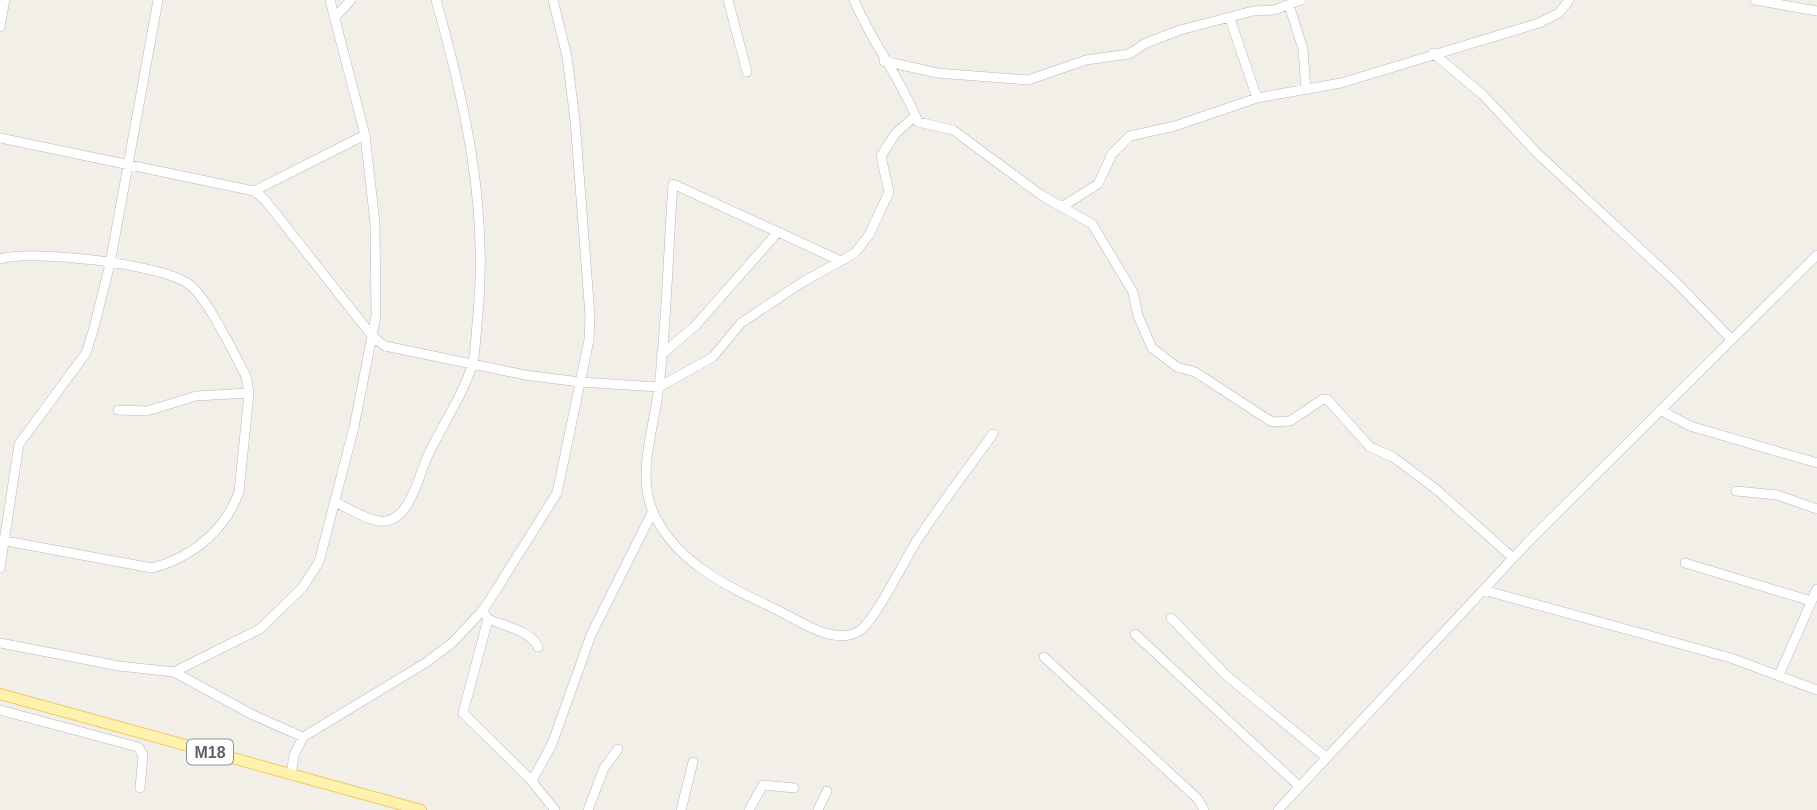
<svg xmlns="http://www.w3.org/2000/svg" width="1817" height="810" viewBox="0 0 1817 810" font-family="Helvetica,sans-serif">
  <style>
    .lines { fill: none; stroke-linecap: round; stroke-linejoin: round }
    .minor-casing { stroke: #b5b8bc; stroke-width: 10 }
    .major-casing { stroke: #f2c960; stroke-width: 12 }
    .minor { stroke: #fff; stroke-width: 9 }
    .major { stroke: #fff2af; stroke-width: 10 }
    .labels { text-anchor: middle; stroke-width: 6; stroke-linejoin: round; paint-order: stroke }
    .shield { fill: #fff; stroke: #8f9295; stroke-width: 2 }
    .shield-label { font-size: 16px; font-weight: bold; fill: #5f6368 }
  </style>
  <rect width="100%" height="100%" fill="#f1efe8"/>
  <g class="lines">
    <defs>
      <path id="minor" d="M728,0L747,72
        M854,0C872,43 902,80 918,122L953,130L1041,195L1092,224L1133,292L1138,316L1152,348L1177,367L1195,372L1272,422L1290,421L1323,399L1328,400L1370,447L1393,457L1437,490L1513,558
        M1755,0L1817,11
        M1289,5L1303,49L1306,90
        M336,16L351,0
        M1230,19L1257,98
        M0,27L5,0
        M1433,53L1483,95L1537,153L1677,283L1731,339
        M884,61L937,73L1028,80L1086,60L1129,54L1146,43L1180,30L1253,11L1274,10L1301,0
        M0,138L254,191L265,200L373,337L385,346L525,375L580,382L659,387L713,357L741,323L801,283L855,253L869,235L889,192L881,156L895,134L915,116
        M254,191L365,135
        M1063,206L1098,184L1112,154L1130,136L1175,126L1257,98L1341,83L1539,23L1559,13L1569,0
        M0,259C31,249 164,264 190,285C208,299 234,354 246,376L249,393L239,492C225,531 191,558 152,568L0,540
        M841,261L673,184C668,251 667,319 659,386C655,425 636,473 653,512C675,562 728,587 775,609C797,619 834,647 859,631C875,621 904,561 916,542C940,505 967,470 993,434
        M661,355L696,325L777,233
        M118,410L147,411L196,396L249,393
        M1660,410L1690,426L1817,463
        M1736,491L1777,495L1817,509
        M335,502C348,508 365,519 379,521C411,525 419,472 429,453C441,428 467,387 473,362C476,347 476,330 478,314C488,206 465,103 436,0
        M1685,563L1811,601
        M0,568L19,444L86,353L93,331L110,264L158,0
        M1483,590L1731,658L1817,690
        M482,610L488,619L463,713L529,778L555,810
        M1171,618L1227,676L1327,758
        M488,619C503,626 531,630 538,647
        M1135,634L1300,787
        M0,643L119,666L174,672L260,629L302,588L319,562L354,427L376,316L375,223L365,135L330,0
        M1044,657L1198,799L1204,810
        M174,672L253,715L303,737
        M1779,675L1817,589
        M0,710L138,747L143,755L140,788
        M291,775L294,755L303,737L427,662L453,642L484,609L557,493L589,340L590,316L575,120L567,57L553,0
        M532,781L552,744L591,635L653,511
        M588,810L604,768L618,749
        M681,810L693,762
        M749,810L763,785L794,788
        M818,810L827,791
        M1278,810L1528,542L1817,255"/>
      <path id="major" d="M0,694L421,810"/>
    </defs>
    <use href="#minor" class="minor-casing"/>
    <use href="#major" class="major-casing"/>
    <use href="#minor" class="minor"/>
    <use href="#major" class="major"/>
  </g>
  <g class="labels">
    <rect class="shield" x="187" y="739.5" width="46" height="25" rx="5"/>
    <g class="shield-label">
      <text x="210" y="758">M18</text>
    </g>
  </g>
</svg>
